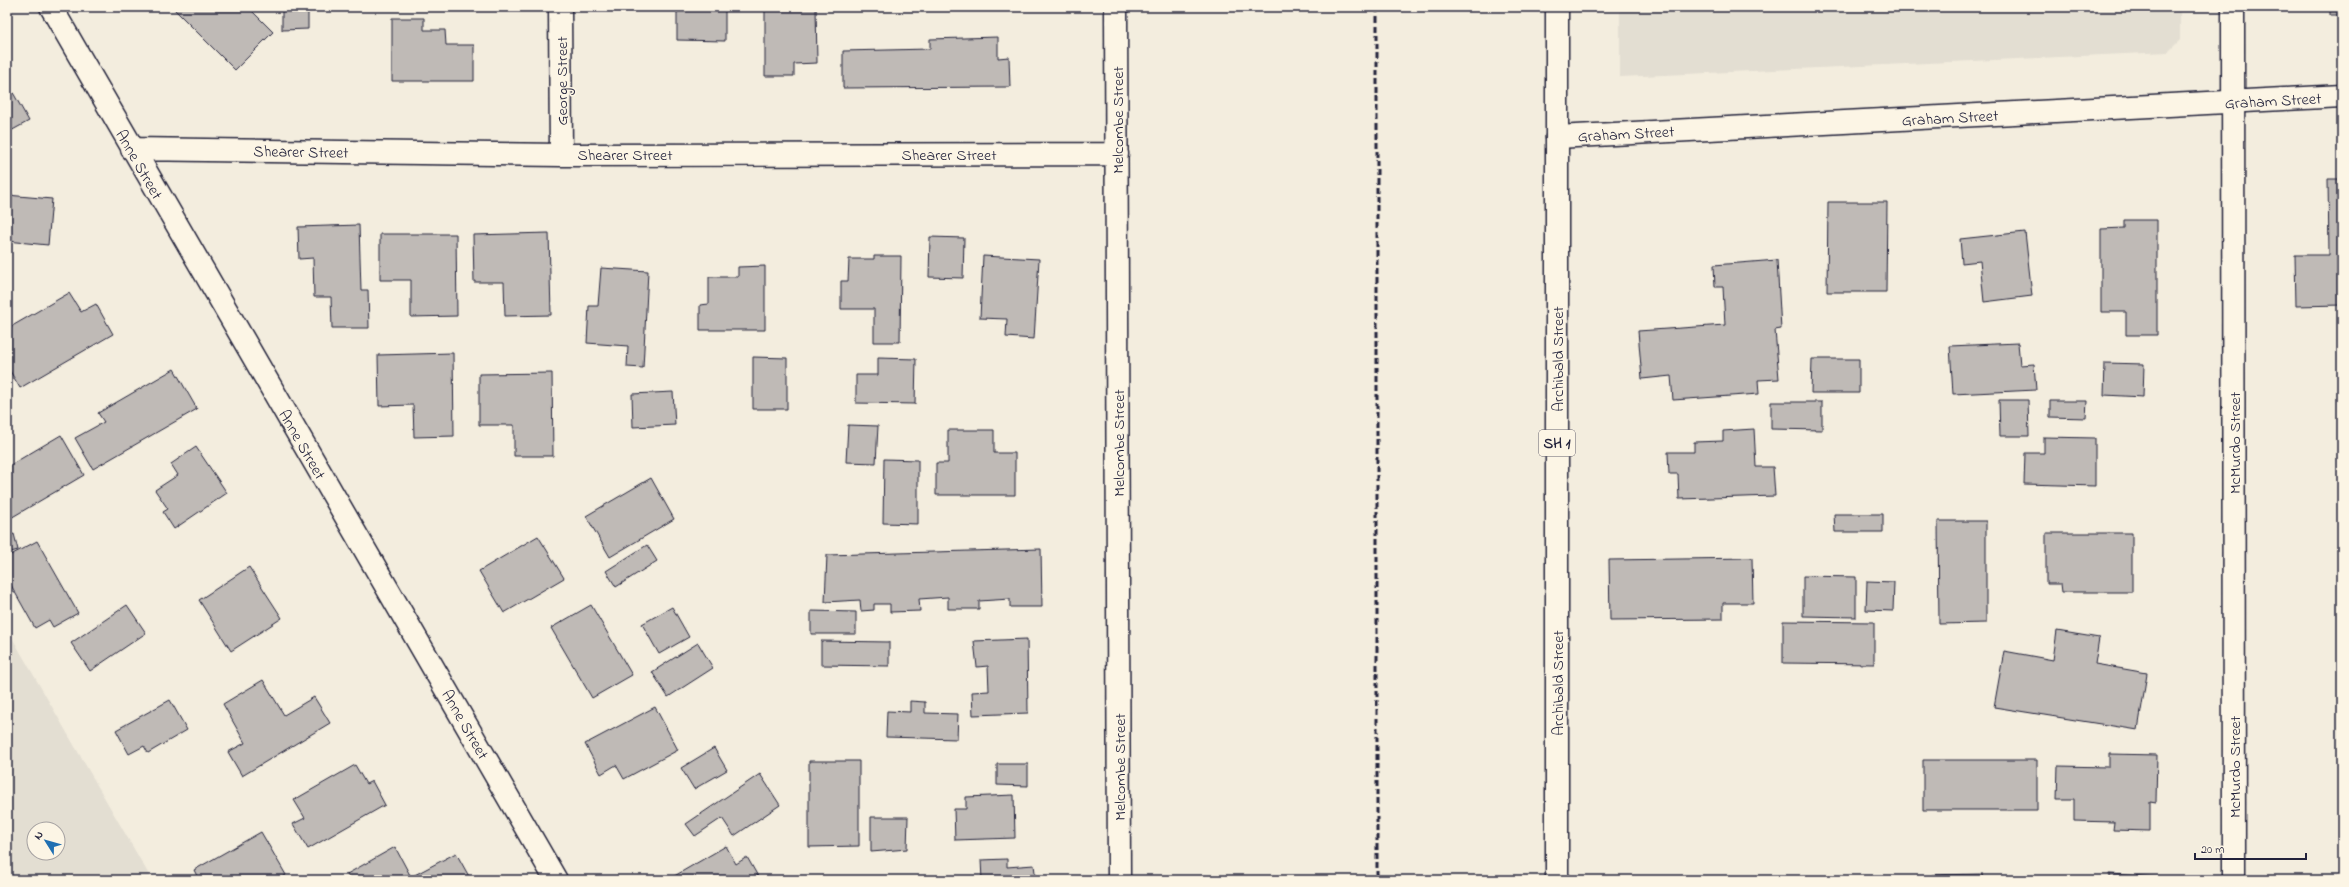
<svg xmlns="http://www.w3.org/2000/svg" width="2349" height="887" viewBox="0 0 2349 887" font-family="'Indie Flower',sans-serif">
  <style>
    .built { fill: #e3ded2; fill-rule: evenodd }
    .building { fill: #bfbab6; stroke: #22223b }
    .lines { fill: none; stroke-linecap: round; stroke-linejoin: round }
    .minor-casing { stroke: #22223b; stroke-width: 25 }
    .tertiary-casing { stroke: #22223b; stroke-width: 25 }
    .trunk-casing { stroke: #22223b; stroke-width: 25 }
    .minor { stroke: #fcf5e5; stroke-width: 22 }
    .tertiary { stroke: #fcf5e5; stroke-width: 22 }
    .trunk { stroke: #fcf5e5; stroke-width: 22 }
    .rail { stroke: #22223b; stroke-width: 3; stroke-dasharray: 6 3; stroke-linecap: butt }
    .labels { text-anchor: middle; stroke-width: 3; stroke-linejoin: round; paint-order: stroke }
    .shield { fill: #fcf5e5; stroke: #63616e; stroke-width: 1 }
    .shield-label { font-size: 15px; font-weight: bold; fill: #22223b }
    .street-label { font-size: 16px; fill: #22223b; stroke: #fcf5e5 }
  </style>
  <rect width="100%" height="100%" fill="#f3edde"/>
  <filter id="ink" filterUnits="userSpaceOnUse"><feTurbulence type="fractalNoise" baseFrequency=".025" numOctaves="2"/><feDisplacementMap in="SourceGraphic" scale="8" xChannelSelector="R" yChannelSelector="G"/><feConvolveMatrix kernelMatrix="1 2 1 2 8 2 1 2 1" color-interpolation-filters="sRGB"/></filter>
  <g filter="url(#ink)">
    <path class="built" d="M1620,7H2180V40L2168,52L1620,77Z
      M7,629L152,880H7ZM34,829H58V853H34Z"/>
    <path class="building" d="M176,7H248L273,32L235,70L174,9Z
      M282,7H308V29L282,30Z
      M677,7H725V41L677,40Z
      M765,7H816L817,63L794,64V76H765Z
      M2330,7H2342V15H2330Z
      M392,18H424V30H445L446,45H474V81H392Z
      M998,37V58L1009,57L1010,87L843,88V51L930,49V39Z
      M7,82L29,121L7,133Z
      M2328,179H2342V305L2296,306L2295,255H2329Z
      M7,195L52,199L48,245L7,241Z
      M1828,202H1887L1886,292H1827Z
      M2124,220H2157V335H2126V312H2101V229L2124,228Z
      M359,225L361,290H368L369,328H332L331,297H314L313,258L299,259L298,227Z
      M2025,232L2032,296L1984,302L1980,261L1962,263L1960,239Z
      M549,233L551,315L505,316L504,282H474L473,235Z
      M380,234H456L457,316L411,317V280H380Z
      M930,237L964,238L963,278L929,277Z
      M874,256H901L900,342H874V309H841V281H848L849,259H874Z
      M983,256L1039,259L1034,339L1006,337L1007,319L980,318Z
      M1777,260L1781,329L1775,330L1779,379L1758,380L1759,394L1673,400L1671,376L1642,379L1638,331L1725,325L1723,287H1715L1714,265Z
      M765,266V330H700V305L709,304V277H738V267Z
      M601,268L648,271L643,368L627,367L628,346L587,343L589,306H598Z
      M69,293L81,312L96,304L113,334L20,388L7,366V329Z
      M2018,343L2020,365L2034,364L2036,390L1953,394L1950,346Z
      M453,353L454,436L414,437L413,405L379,406L378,355Z
      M753,357L787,358V409H753Z
      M878,358L916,359L915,404L856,403V375H878Z
      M1812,359H1859V393H1811Z
      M2105,363L2144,364L2143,397L2104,395Z
      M174,369L197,409L93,469L75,438L104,422L98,413Z
      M552,373L553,456H514V425H479V374Z
      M673,392L675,425L633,427L632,394Z
      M1999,400H2028L2029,436H2000Z
      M2050,401H2087L2086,418L2050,417Z
      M1771,402H1822V430L1771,429Z
      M848,425L878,426L876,463L846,462Z
      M1754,429L1756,467H1773L1775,496L1679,499L1678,474H1669L1668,452H1694V442L1723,441V431Z
      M948,430H994V453H1015V495H936V463H948Z
      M61,435L84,475L9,519L7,467Z
      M2044,437L2095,438V486L2024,484L2025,453H2044Z
      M196,447L227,493L174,529L163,512L168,509L155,490L178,475L171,464Z
      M884,459L918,460V524L883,523Z
      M651,478L674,519L610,557L586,516Z
      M1834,514H1883V532H1835Z
      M1938,521H1986V623L1939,624Z
      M2046,533H2132V592H2062L2061,584H2046Z
      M14,534L18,550L7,553V536Z
      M538,536L564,578L504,613L479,571Z
      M37,541L78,613L53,627L49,620L35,628L7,578V557Z
      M647,545L657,561L616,587L606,571Z
      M1041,549L1042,607H1010V599L979,601V609H948V597L919,599L920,611L890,612V604H874V610L861,611L860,600L825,602L827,555Z
      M1752,558L1753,603H1723V619L1610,620L1609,560Z
      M249,567L282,618L231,651L199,600Z
      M1803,576L1856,577V617L1803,616Z
      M1867,581L1894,582L1893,611L1866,610Z
      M127,605L146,633L90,671L71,643Z
      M591,605L632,675L592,698L551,628Z
      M672,607L689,637L659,654L642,624Z
      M811,611L856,612V634H811Z
      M1783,621L1874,622V664L1783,663Z
      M2057,631L2099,638L2095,664L2147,673L2138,730L1994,707L2004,651L2053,660Z
      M1027,639L1028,713L973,715L972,692L989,691L988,666L977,667L974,641Z
      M821,641L889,642V666L821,665Z
      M698,643L713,668L668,697L652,672Z
      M263,680L284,715L314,697L330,723L242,776L228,752L245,743L223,704Z
      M170,700L187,730L148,753L144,746L129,754L116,730Z
      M910,701L925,702V713L958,714L957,739L886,737L887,711L910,712Z
      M655,707L678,750L624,779L616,765L601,774L585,744Z
      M714,748L727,770L694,789L681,768Z
      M2109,754L2157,755L2156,802L2150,801V831L2113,830L2114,822L2074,821V799H2057L2058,766L2109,767Z
      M1923,760H2037V810H1923Z
      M809,761H859V846L809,847Z
      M997,764H1028V786L997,785Z
      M355,765L366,784L372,781L385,805L308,849L293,824L305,818L294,800Z
      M760,774L780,805L734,836L722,818L695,836L686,824Z
      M1014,795L1015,838L955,840L954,809H966V797Z
      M871,817H908L907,849L871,852Z
      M261,832L286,875L277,880H199L194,870Z
      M726,846L736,864L747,857L760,880H672L671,878Z
      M395,847L411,877L456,853L471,880H350L347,874Z
      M1007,859V867L1034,865L1036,880H982L981,860Z
      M1983,874L1984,880H1932V875Z
      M2109,874L2159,877V880H2109Z"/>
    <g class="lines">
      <defs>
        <path id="minor" d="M51,7L556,880
          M560,7L561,155
          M1116,7L1119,880
          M2233,7L2234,880
          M132,149L561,155L1117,154"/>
        <path id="tertiary" d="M1557,137L2342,96"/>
        <path id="trunk" d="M1557,7V880"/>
      </defs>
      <use href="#minor" class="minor-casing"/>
      <use href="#tertiary" class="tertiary-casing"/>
      <use href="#trunk" class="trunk-casing"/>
      <use href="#minor" class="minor"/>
      <use href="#tertiary" class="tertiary"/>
      <use href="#trunk" class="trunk"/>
      <path class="rail" d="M1377,7V880"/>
    </g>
  </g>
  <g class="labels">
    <rect class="shield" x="1539" y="430" width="36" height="26" rx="3"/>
    <g class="shield-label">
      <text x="1557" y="448">SH 1</text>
    </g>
    <g class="street-label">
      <text transform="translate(561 81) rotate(-90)" y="6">George Street</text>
      <text transform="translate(2273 100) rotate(-3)" y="6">Graham Street</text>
      <text transform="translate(1950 117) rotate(-3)" y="6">Graham Street</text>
      <text transform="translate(1117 120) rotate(-90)" y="6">Melcombe Street</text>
      <text transform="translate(1626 133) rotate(-3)" y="6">Graham Street</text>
      <text transform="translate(301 151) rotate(1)" y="6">Shearer Street</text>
      <text x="625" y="160">Shearer Street</text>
      <text x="949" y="160">Shearer Street</text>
      <text transform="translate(140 164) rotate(60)" y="6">Anne Street</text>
      <text transform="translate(1557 359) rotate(-90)" y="6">Archibald Street</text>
      <text transform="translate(1118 443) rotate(-90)" y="6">Melcombe Street</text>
      <text transform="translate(2234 443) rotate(-90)" y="6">McMurdo Street</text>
      <text transform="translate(303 444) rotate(60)" y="6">Anne Street</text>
      <text transform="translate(1557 683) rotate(-90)" y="6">Archibald Street</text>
      <text transform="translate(466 724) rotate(60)" y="6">Anne Street</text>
      <text transform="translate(1119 767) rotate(-90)" y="6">Melcombe Street</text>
      <text transform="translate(2234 767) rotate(-90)" y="6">McMurdo Street</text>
    </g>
  </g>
  <rect width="2349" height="887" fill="none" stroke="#fcf5e5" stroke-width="24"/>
  <rect x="12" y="12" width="2325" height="863" fill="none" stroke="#22223b" stroke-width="1.5" filter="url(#ink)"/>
  <g transform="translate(46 841) rotate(307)"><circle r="19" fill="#fcf5e5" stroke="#a5a1a1"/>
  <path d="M0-3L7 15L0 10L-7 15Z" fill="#1f6fb2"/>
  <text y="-6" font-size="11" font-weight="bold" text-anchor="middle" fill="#22223b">N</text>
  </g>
  <path d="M2195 853v6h111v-6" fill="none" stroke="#22223b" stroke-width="2"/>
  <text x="2201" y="853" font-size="12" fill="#22223b" stroke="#fcf5e5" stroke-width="3" paint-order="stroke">20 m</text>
</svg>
